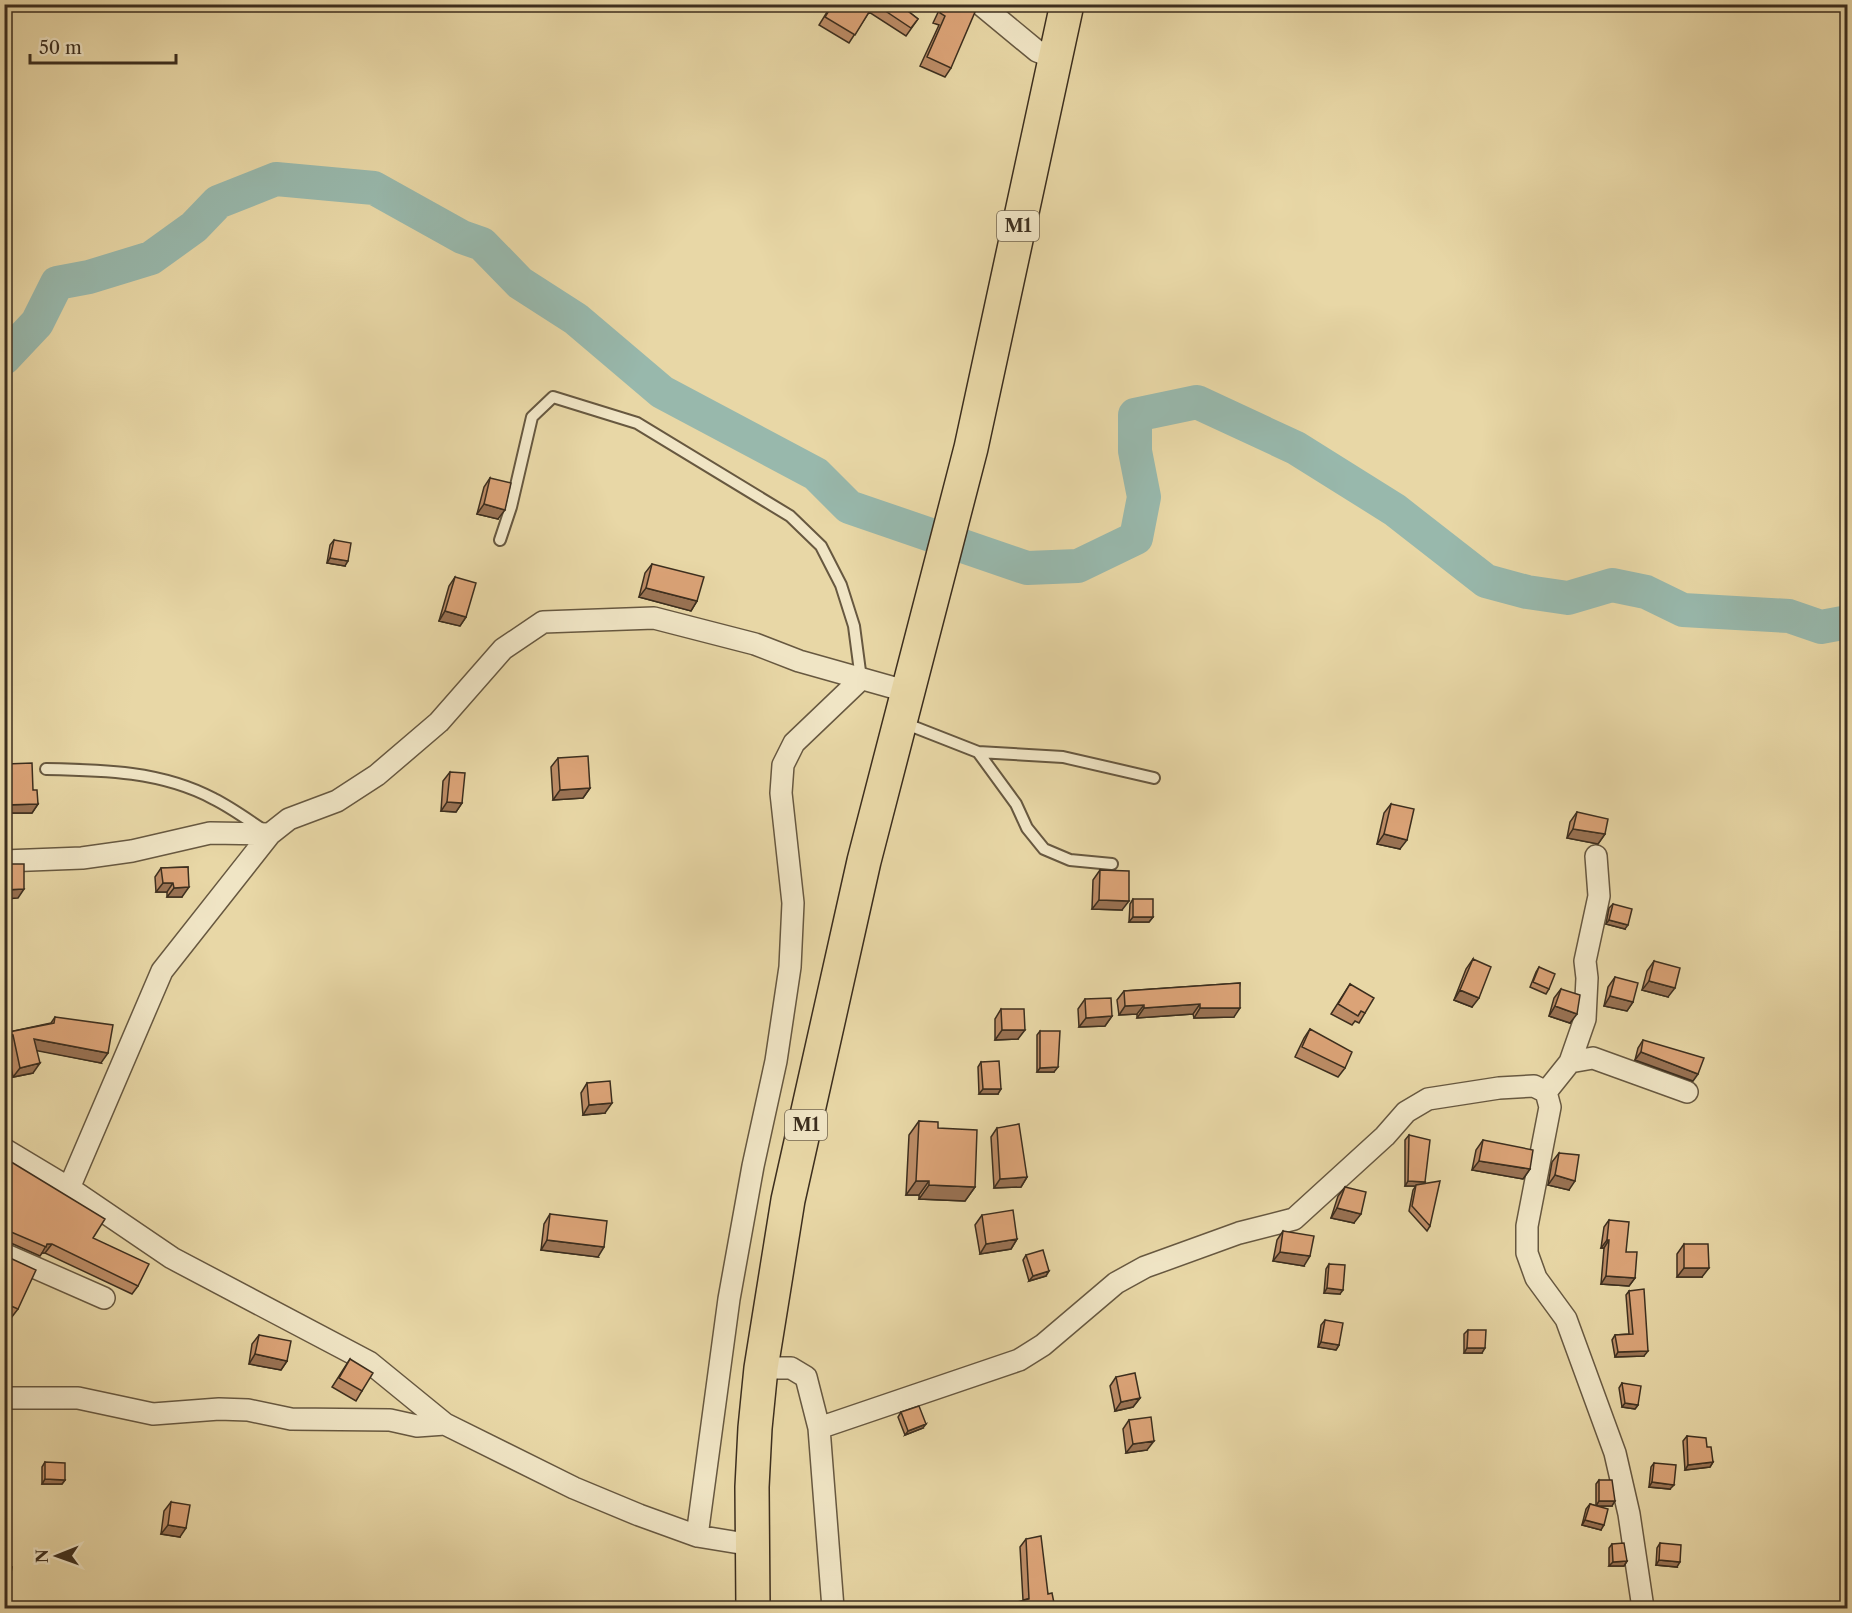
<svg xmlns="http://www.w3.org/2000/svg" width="1852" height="1613" viewBox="0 0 1852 1613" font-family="'Libre Caslon Text',serif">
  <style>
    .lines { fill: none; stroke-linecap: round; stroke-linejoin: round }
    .river { stroke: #98b8ac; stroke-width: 34 }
    .lane-casing { stroke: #675840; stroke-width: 14 }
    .street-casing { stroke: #675840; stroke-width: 24 }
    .highway-casing { stroke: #3c2e1e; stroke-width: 36 }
    .lane { stroke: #f0e5c5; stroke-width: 10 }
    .street { stroke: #f0e5c5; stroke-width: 21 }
    .highway { stroke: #e8d7a6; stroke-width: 33 }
    .wall { fill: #bc8c66; stroke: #3c2e1e; stroke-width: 1.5 }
    .shaded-wall { fill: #997253; stroke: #3c2e1e; stroke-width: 1.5 }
    .building { fill: #dba377; stroke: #3c2e1e; stroke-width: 1.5 }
    .labels { text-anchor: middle; stroke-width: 5; stroke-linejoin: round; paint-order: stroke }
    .shield { fill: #f0e5c5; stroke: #726550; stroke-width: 1.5 }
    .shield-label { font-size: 18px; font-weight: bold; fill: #3c2e1e }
  </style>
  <rect width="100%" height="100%" fill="#e8d7a6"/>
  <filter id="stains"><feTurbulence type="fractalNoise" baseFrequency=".00333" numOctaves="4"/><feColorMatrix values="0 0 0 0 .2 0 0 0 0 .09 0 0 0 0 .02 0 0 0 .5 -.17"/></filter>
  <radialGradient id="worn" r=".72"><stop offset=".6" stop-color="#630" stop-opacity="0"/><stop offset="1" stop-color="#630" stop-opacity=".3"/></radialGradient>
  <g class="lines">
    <path class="river" d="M4,358L37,323L57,283L89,277L151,258L194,227L218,202L276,179L374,188L462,237L482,244L520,283L576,319L662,392L816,474L849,507L1027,568L1078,566L1136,538L1144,497L1135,451V415L1197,402L1296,448L1395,510L1486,581L1527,592L1568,598L1612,585L1646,592L1683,610L1789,616L1821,627L1848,622"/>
    <defs>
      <path id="lane" d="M500,540L511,507L532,417L553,397L637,423L790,516L821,546L841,585L854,626L861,679
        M904,723L978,752L1063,757L1154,778
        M978,752L1016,804L1027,828L1044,849L1070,860L1112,864
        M46,769C103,770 162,771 214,799C232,808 248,820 265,831"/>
      <path id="street" d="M980,4L1037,51L1054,58
        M4,861L82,858L132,851L210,833L270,834
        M1570,1062L1593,1058L1687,1092
        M1546,1092L1570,1062L1585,1019L1587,978L1585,961L1599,896L1596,856
        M4,1149L69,1188L172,1258L369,1362L445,1424L574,1488L639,1515L697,1536L752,1545
        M69,1188L162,971L270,834L289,819L337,801L377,775L439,722L503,649L543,622L654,618L755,644L799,661L909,692
        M4,1254L104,1298
        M761,1368H791L806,1377L819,1428L833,1608
        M4,1398H78L153,1414L219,1409L248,1410L291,1419L390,1420L417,1426L445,1424
        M819,1428L1019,1360L1043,1345L1116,1283L1145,1267L1239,1233L1294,1219L1385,1136L1406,1112L1428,1099L1499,1088L1534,1086L1546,1092L1550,1107L1527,1226V1253L1536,1278L1566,1319L1615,1453L1629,1514L1643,1608
        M697,1536L729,1299L753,1166L776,1061L790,967L793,903L781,793L783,765L794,743L861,679"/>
      <path id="highway" d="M753,1608L752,1487L755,1428L761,1368L788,1200L864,861L971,448L1067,4"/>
    </defs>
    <use href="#lane" class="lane-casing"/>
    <use href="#street" class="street-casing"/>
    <use href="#highway" class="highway-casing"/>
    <use href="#lane" class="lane"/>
    <use href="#street" class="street"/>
    <use href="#highway" class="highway"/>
  </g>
  <path class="wall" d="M832,4H907L904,8L918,19L906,36L869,12L849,43L819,25Z
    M942,4H959L951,68L945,77L920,66L939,25L933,23Z
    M490,478L498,519L477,514L484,487Z
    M334,540L345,566L327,563L330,545Z
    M652,564L697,601L691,611L639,597L645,573Z
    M455,577L466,617L460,626L439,621L449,586Z
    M558,758L590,788L583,798L553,800L551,767Z
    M6,764L33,790L38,804L32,813H4V765Z
    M450,772L462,803L456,812L441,811L443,781Z
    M1391,804L1400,849L1377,844L1384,813Z
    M1577,812L1605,834L1598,844L1567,838L1570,822Z
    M188,867L182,897H167V892H156L155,877L161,868Z
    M1100,870L1122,910L1092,909L1093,880Z
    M1133,899L1153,917L1149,922H1129L1130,904Z
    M1613,904L1625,929L1606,924L1609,908Z
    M1473,959L1472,1007L1454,1000L1466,969Z
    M1654,961L1668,997L1642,990L1647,971Z
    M1539,967L1549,989L1546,994L1530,987L1536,972Z
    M1615,977L1633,1002L1627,1011L1604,1006L1608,987Z
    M1240,983L1234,1017L1194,1018L1193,1014L1137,1018V1014L1119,1015L1117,1000L1124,991Z
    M1350,984L1365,1013L1359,1023L1355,1021L1352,1025L1331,1014Z
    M1561,989L1570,1023L1549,1016L1554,998Z
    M1085,999L1112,1016L1105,1026L1079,1027L1078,1009Z
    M1001,1009L1018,1039L995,1040V1019Z
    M55,1017L101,1063L37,1050L33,1073L13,1077L4,1033L51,1023Z
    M1310,1029L1345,1068L1338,1077L1295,1057L1304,1038Z
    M1040,1031L1054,1072H1037V1035Z
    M1643,1040L1693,1081L1635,1060L1638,1048Z
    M981,1062L998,1094H979L978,1067Z
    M587,1083L605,1113L583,1115L581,1093Z
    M919,1121L938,1128L975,1187L965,1201L919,1199V1195H906L909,1135Z
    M997,1128L1027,1177L1021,1187L994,1188L991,1137Z
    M1409,1135L1424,1184L1430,1226L1427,1231L1409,1211L1413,1190L1416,1186H1405V1140Z
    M1483,1140L1530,1169L1523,1179L1472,1170L1476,1150Z
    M1559,1153L1569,1190L1548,1185L1552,1162Z
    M4,1165L93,1238L138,1286L132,1294L45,1253H42L40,1256L4,1240Z
    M1345,1187L1354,1223L1331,1218L1338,1196Z
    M550,1214L598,1257L541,1250L544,1224Z
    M982,1215L1017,1239L1011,1249L980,1254L975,1225Z
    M1609,1220L1635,1278L1629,1286L1601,1284L1604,1248H1601L1604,1227Z
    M1283,1231L1304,1266L1273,1261L1277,1240Z
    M1684,1244L1702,1277H1677V1254Z
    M1026,1255L1046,1276L1029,1281L1023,1260Z
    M10,1258L18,1309L11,1318L4,1315V1267Z
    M1329,1264L1340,1294L1324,1293L1326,1269Z
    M1629,1291L1644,1356L1615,1357L1612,1340L1615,1335L1629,1334L1626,1295Z
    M1325,1320L1339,1345L1336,1350L1318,1347L1321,1325Z
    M1468,1330L1482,1353H1464V1334Z
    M259,1335L287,1361L281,1370L249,1364L252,1344Z
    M350,1359L362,1391L356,1401L332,1387Z
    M1116,1377L1140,1398L1133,1407L1115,1411L1110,1386Z
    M1622,1383L1638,1405L1635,1409L1622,1407L1619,1388Z
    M901,1412L923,1428L905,1435L898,1417Z
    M1129,1420L1147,1450L1126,1453L1123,1429Z
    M1687,1436L1707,1447L1713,1462L1710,1467L1685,1470L1683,1441Z
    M45,1462L65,1480L62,1484H42V1467Z
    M1654,1463L1670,1489L1649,1487L1651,1467Z
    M1599,1480L1612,1506H1597L1601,1530L1582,1525L1586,1509L1590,1504L1596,1506V1484Z
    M171,1502L180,1537L161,1534L164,1511Z
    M1026,1539L1048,1594L1023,1600L1020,1547Z
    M1660,1543L1677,1567L1656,1565L1657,1548Z
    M1612,1544L1627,1561L1624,1566H1609V1548Z"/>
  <path class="shaded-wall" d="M484,504L505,510L498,519L477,514Z
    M330,558L348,561L345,566L327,563Z
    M646,588L697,601L691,611L639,597Z
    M445,611L466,617L460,626L439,621Z
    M590,788L583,798L553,800L560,790Z
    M447,802L462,803L456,812L441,811Z
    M38,804L32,813H4V805Z
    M1573,829L1605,834L1598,844L1567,838Z
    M1384,834L1407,840L1400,849L1377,844Z
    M163,883H173L167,892H156Z
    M189,887L182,897H167L174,888Z
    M24,889L18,898L4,899V890Z
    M1099,900L1129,901L1122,910L1092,909Z
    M1133,917H1153L1149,922H1129Z
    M1609,920L1628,925L1625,929L1606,924Z
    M1649,981L1675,988L1668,997L1642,990Z
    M1460,990L1479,998L1472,1007L1454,1000Z
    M1610,996L1633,1002L1627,1011L1604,1006Z
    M1200,1004L1193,1014L1137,1018L1144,1008Z
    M1144,1005L1137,1014L1119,1015L1125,1006Z
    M1555,1006L1577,1014L1570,1023L1549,1016Z
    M1200,1008H1240L1234,1017L1194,1018Z
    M1112,1016L1105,1026L1079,1027L1086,1018Z
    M1002,1030H1025L1018,1039L995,1040Z
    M4,1034L13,1035L6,1045L4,1044Z
    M34,1039L108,1053L101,1063L28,1049Z
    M1641,1052L1698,1074L1693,1081L1635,1060Z
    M40,1063L33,1073L13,1077L20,1068Z
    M1058,1067L1054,1072H1037L1040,1068Z
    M983,1089H1001L998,1094H979Z
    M612,1103L605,1113L583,1115L589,1105Z
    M1479,1161L1530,1169L1523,1179L1472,1170Z
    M1555,1175L1575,1181L1569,1190L1548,1185Z
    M1027,1177L1021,1187L994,1188L1000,1179Z
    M916,1181H929L919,1195H906Z
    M1408,1181L1425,1182L1422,1186H1405Z
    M929,1185L975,1187L965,1201L919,1199Z
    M1337,1208L1361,1214L1354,1223L1331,1218Z
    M1017,1239L1011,1249L980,1254L986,1244Z
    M547,1240L604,1247L598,1257L541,1250Z
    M1607,1240H1609L1604,1248H1601Z
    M47,1244H52L45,1253H42Z
    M1280,1252L1310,1256L1304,1266L1273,1261Z
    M1684,1268H1709L1702,1277H1677Z
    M1049,1271L1046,1276L1029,1281L1033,1276Z
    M1606,1276L1635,1278L1629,1286L1601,1284Z
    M1327,1288L1343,1290L1340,1294L1324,1293Z
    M1321,1342L1339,1345L1336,1350L1318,1347Z
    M1467,1348H1485L1482,1353H1464Z
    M1648,1351L1644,1356L1615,1357L1618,1352Z
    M255,1354L287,1361L281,1370L249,1364Z
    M1140,1398L1133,1407L1115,1411L1121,1402Z
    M1625,1403L1638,1405L1635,1409L1622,1407Z
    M926,1424L923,1428L905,1435L908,1431Z
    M1154,1441L1147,1450L1126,1453L1133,1444Z
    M1713,1462L1710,1467L1685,1470L1688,1465Z
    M45,1479L65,1480L62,1484H42Z
    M1652,1482L1674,1485L1670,1489L1649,1487Z
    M1599,1501H1615L1612,1506H1596Z
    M1585,1520L1604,1525L1601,1530L1582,1525Z
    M168,1525L186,1528L180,1537L161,1534Z
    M1659,1560L1680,1562L1677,1567L1656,1565Z
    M1627,1561L1624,1566H1609L1613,1562Z
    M4,1585H9L4,1591Z"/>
  <path class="building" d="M833,4H874L855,35L825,17Z
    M875,4H907L904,8L918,19L911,28Z
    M943,4H959L975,12L951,68L927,57L945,16L940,13Z
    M490,478L511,483L505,510L484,504Z
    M334,540L351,543L348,561L330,558Z
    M652,564L704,577L697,601L646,588Z
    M455,577L476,583L466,617L445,611Z
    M588,756L590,788L560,790L558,758Z
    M32,763L33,790H37L38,804L4,805V779H6V764Z
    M450,772L465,773L462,803L447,802Z
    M1391,804L1414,809L1407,840L1384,834Z
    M1577,812L1608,819L1605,834L1573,829Z
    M4,862L10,864H24V889L4,890Z
    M188,867L189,887L174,888L173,883H163L161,868Z
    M1100,870L1129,871V901L1099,900Z
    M1133,899H1153V917H1133Z
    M1613,904L1632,909L1628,925L1609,920Z
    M1473,959L1491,967L1479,998L1460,990Z
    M1654,961L1680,968L1675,988L1649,981Z
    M1539,967L1555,974L1549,989L1533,982Z
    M1615,977L1638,983L1633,1002L1610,996Z
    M1240,983V1008H1200V1004L1144,1008V1005L1125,1006L1124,991Z
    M1350,984L1374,998L1365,1013L1361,1011L1358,1016L1338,1004Z
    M1561,989L1580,995L1577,1014L1555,1006Z
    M1111,998L1112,1016L1086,1018L1085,999Z
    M1001,1009H1024L1025,1030H1002Z
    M55,1017L113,1025L108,1053L34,1039L40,1063L20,1068L13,1035L4,1033L54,1023Z
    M1310,1029L1352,1052L1345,1068L1302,1047Z
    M1040,1031H1060L1058,1067L1040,1068Z
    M1643,1040L1704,1058L1698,1074L1641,1052Z
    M999,1061L1001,1089H983L981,1062Z
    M610,1081L612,1103L589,1105L587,1083Z
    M919,1121L938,1122V1128L977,1130L975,1187L929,1185V1181H916Z
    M1019,1124L1027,1177L1000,1179L997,1128Z
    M1409,1135L1430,1140L1425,1182L1408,1181Z
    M1483,1140L1533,1150L1530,1169L1479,1161Z
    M1559,1153L1579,1155L1575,1181L1555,1175Z
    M8,1160L105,1219L93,1238L149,1264L138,1286L52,1244H47L46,1247L4,1229V1166Z
    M1440,1181L1430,1226L1412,1206L1416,1185Z
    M1345,1187L1366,1192L1361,1214L1337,1208Z
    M1013,1210L1017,1239L986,1244L982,1215Z
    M550,1214L607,1221L604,1247L547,1240Z
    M1609,1220L1629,1222L1626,1252H1637L1635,1278L1606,1276L1609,1240H1607Z
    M1283,1231L1314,1236L1310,1256L1280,1252Z
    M1684,1244H1708L1709,1268H1684Z
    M1043,1250L1049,1271L1033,1276L1026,1255Z
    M10,1258L36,1270L18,1309L4,1303V1271Z
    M1329,1264L1345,1265L1343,1290L1327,1288Z
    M1644,1289L1648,1351L1618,1352L1615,1335L1633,1334L1629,1291Z
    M1325,1320L1343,1323L1339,1345L1321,1342Z
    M1468,1330H1486L1485,1348H1467Z
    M259,1335L291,1341L287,1361L255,1354Z
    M350,1359L373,1373L362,1391L339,1378Z
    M1135,1373L1140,1398L1121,1402L1116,1377Z
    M1622,1383L1641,1386L1638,1405L1625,1403Z
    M919,1406L926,1424L908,1431L901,1412Z
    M1151,1417L1154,1441L1133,1444L1129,1420Z
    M1687,1436L1706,1438L1707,1447H1711L1713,1462L1688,1465Z
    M45,1462L65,1463V1480L45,1479Z
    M1654,1463L1676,1465L1674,1485L1652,1482Z
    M1599,1480H1612L1615,1501H1599Z
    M171,1502L190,1505L186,1528L168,1525Z
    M1590,1504L1608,1509L1604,1525L1585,1520Z
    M1041,1536L1048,1594L1052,1593L1055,1608H992L1029,1599L1026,1539Z
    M1624,1543L1627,1561L1613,1562L1612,1544Z
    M1660,1543L1681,1545L1680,1562L1659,1560Z
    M4,1566L12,1567L9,1585H4Z"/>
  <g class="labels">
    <g class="shield">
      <rect x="997" y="211" width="42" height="30" rx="4.5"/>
      <rect x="785" y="1110" width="42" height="30" rx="4.5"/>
    </g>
    <g class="shield-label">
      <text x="1018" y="232">M1</text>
      <text x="806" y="1131">M1</text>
    </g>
  </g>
  <rect width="1852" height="1613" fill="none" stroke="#e8d7a6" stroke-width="24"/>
  <rect x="6" y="6" width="1840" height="1601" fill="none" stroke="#3c2e1e" stroke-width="3"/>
  <rect x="12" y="12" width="1828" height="1589" fill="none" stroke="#3c2e1e" stroke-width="1.5"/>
  <g transform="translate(57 1556) rotate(269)" stroke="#f0e5c5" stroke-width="4.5" paint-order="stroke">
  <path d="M0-4.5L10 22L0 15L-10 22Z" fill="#3c2e1e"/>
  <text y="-9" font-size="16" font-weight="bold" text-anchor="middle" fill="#3c2e1e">N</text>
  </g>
  <path d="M30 54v9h146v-9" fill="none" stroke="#3c2e1e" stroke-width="3"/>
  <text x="39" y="54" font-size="18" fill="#3c2e1e" stroke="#f0e5c5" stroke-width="4.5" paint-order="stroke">50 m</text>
  <rect width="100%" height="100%" filter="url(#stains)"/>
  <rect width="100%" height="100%" fill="url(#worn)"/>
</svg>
